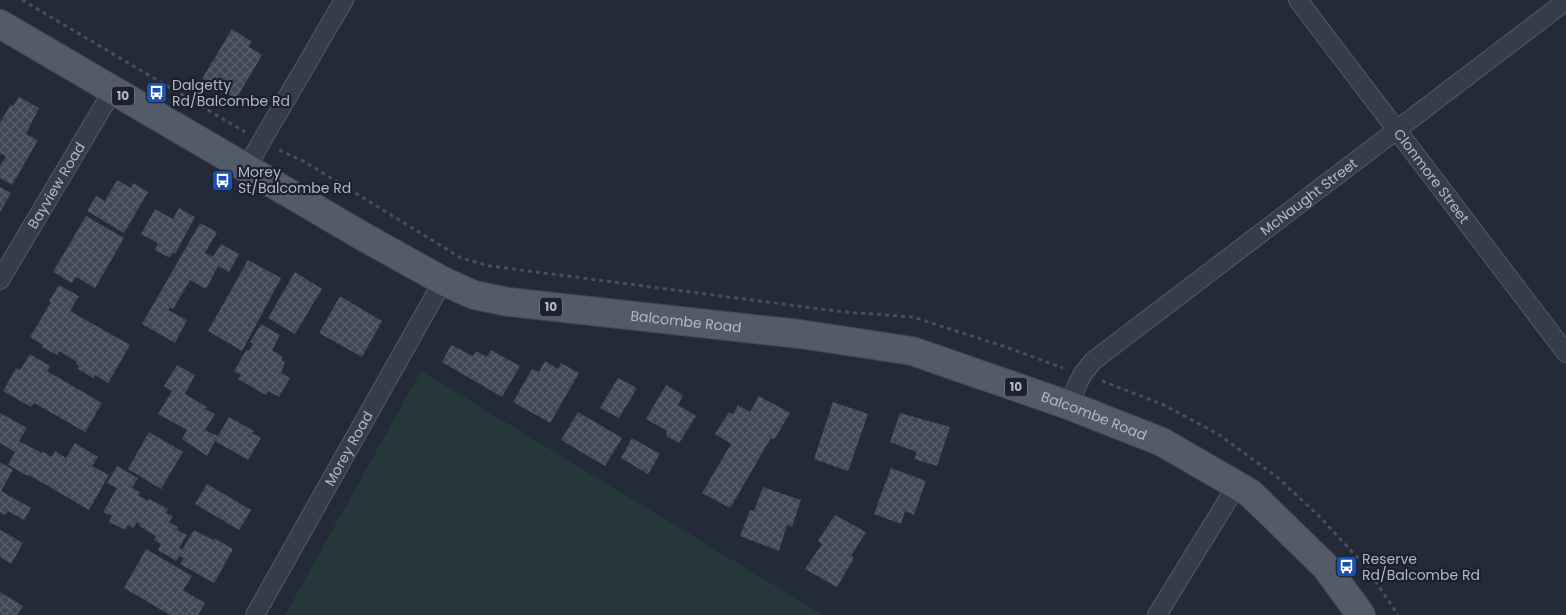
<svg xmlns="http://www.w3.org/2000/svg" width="1566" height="615" viewBox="0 0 1566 615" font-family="Poppins,sans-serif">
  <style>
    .green { fill: #26373a }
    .building { fill: url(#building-cross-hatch) }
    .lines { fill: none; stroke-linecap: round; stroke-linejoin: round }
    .street-casing { stroke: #545a66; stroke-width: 20 }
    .primary-casing { stroke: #404551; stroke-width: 30 }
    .path { stroke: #435256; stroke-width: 3; stroke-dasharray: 4 4; stroke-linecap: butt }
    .street { stroke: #363c48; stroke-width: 18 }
    .primary { stroke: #545b68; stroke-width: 28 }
    .labels { text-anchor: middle; stroke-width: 4.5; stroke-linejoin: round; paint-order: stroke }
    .shield { fill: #1c212d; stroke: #848a97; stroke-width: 1 }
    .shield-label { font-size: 12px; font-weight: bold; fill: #b1b7c4 }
    .poi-label { font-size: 14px; fill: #b1b7c4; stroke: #1c212d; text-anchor: start }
    .street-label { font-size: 14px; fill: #b1b7c4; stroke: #1c212d }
  </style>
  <defs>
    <pattern id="building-cross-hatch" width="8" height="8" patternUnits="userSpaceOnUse" patternTransform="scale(1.25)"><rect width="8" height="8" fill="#3f4857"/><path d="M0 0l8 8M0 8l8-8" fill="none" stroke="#58606e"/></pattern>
  </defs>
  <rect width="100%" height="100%" fill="#232a38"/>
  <path class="green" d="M421,371L823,615H285Z"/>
  <path class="building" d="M232,29L252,42L249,47L262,55L236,99L211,86L212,85L202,79Z
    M19,97L39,108L26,134L38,140L12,185L0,178V166L6,156L0,153V123L11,104L13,106Z
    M117,180L131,188L133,183L148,192L124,233L87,211L96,196L105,201Z
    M0,187L11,193L0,212Z
    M179,208L195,217L175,254L173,252L170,258L155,250L158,243L141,234L155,209L173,219Z
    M86,216L124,238L95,288L76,277L72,283L53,272Z
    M200,223L217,232L205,253L213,257L221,244L239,254L229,272L218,266L206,289L190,280L173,309L170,307L168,310L187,320L175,343L142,324Z
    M248,260L281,278L242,351L208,331Z
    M295,272L322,289L295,334L268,318Z
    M59,285L79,296L70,311L130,345L108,383L95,375L93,378L78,369L79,366L76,364L77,362L59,351L57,355L42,347L43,345L30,337L51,302L49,301Z
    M340,296L382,321L362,357L319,333Z
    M261,324L280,335L272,350L283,357L281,360L285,362L281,373L290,378L279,397L268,391L266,395L238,379L241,375L234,371L246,350L249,351L253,344L250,342Z
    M451,345L473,356L476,351L487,357L491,350L520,366L502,397L442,362Z
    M30,354L50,366L47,371L102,403L85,432L34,403L31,407L3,391L16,368L20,370Z
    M545,361L558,369L561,363L579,373L550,423L513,402L532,369L539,372Z
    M177,365L195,375L185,394L207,407L205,409L215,414L205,430L218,436L229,417L254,431L252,433L261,438L248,460L215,441L207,456L182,439L187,430L158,414L172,391L164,386Z
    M618,378L637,388L619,418L600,408Z
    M666,385L683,395L678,405L696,416L679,443L666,436L667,431L646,419Z
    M759,396L790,413L774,440L771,438L730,508L702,493L731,444L715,434L729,412L733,414L738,405L750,412Z
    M833,402L868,414L848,471L814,459Z
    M578,412L622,438L605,466L561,440Z
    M0,413L27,428L19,441L42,453L43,452L52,457L55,451L66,458L75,443L98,457L92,466L109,475L89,510L29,475L28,476L8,465L15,452L0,443Z
    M900,413L950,427L937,466L914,459L917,452L890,442Z
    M149,432L183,452L161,489L128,469Z
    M632,438L660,454L648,474L621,458Z
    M0,462L13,470L1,491L31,508L24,520L8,511L5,515L0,512Z
    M117,466L138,478L132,488L140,492L138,495L148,501L149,499L168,509L166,513L173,516L169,522L178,527L177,530L187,535L179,548L182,550L194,530L213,540L214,538L233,549L214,583L180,564L184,558L179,556L176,561L158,550L161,544L154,540L156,536L139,526L140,524L137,522L133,528L128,525L125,530L109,522L112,516L103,512L117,488L107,483Z
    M891,468L926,481L914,515L905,511L901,524L874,514Z
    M207,484L251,510L239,530L195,504Z
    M763,487L801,500L792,527L787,525L779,551L740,536L750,510L754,511Z
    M835,515L866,532L851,556L854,558L837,587L805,569L822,544L818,541Z
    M0,530L23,543L11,564L0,557Z
    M146,549L192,576L183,590L205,603L198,615H170L124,588Z
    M0,592L23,606L17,615H0Z"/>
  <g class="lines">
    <defs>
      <g id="street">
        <path id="s1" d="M1298,0L1566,353"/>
        <path d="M246,168L344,0"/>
        <path id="s2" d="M0,280L113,90"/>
        <path id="s3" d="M1068,405L1082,375L1093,361L1566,1"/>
        <path id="s4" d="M255,615L443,281"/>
        <path d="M1157,615L1237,485"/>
      </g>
      <g id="primary">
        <path id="s5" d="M0,24L364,237L443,281L474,295L508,302L800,334L912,351L1068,405L1162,442L1250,493L1325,566L1361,615"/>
      </g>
    </defs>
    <use href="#street" class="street-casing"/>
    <use href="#primary" class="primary-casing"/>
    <path class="path" d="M22,0L245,132
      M279,150L305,162L461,258L490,266L844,312L913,317L1009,348L1063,368
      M1102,381L1164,405L1218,434L1277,477L1321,518L1366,567L1398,615"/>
    <use href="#street" class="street"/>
    <use href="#primary" class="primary"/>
  </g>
  <defs>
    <symbol id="bus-square" viewBox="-11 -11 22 22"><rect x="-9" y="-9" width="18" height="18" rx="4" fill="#1a4fb4" stroke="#1c212d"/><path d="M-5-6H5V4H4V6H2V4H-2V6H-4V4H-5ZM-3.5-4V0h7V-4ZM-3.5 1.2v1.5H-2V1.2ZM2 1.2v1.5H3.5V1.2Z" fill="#fff"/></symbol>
  </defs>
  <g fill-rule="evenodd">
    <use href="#bus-square" x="144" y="80" width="25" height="25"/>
    <use href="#bus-square" x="210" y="168" width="25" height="25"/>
    <use href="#bus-square" x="1334" y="554" width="25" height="25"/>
  </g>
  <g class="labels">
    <g class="shield">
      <rect x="112" y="86.5" width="22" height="19" rx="4"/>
      <rect x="540" y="297.5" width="22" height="19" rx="4"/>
      <rect x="1005" y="377.5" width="22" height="19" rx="4"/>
    </g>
    <g class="shield-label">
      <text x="123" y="100">10</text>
      <text x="551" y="311">10</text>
      <text x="1016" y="391">10</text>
    </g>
    <g class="poi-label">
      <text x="172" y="90">Dalgetty<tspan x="172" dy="16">Rd/Balcombe Rd</tspan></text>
      <text x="238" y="177">Morey<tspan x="238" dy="16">St/Balcombe Rd</tspan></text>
      <text x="1362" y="564">Reserve<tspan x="1362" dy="16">Rd/Balcombe Rd</tspan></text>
    </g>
    <g class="street-label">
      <text dy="5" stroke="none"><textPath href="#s1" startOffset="221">Clonmore Street</textPath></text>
      <text dy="5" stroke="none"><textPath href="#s2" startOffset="110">Bayview Road</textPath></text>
      <text dy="5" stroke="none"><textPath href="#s3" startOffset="322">McNaught Street</textPath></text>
      <text dy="5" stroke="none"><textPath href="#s5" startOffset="760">Balcombe Road</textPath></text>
      <text dy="5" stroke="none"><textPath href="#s5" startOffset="1181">Balcombe Road</textPath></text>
      <text dy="5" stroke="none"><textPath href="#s4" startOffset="191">Morey Road</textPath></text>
    </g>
  </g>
</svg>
